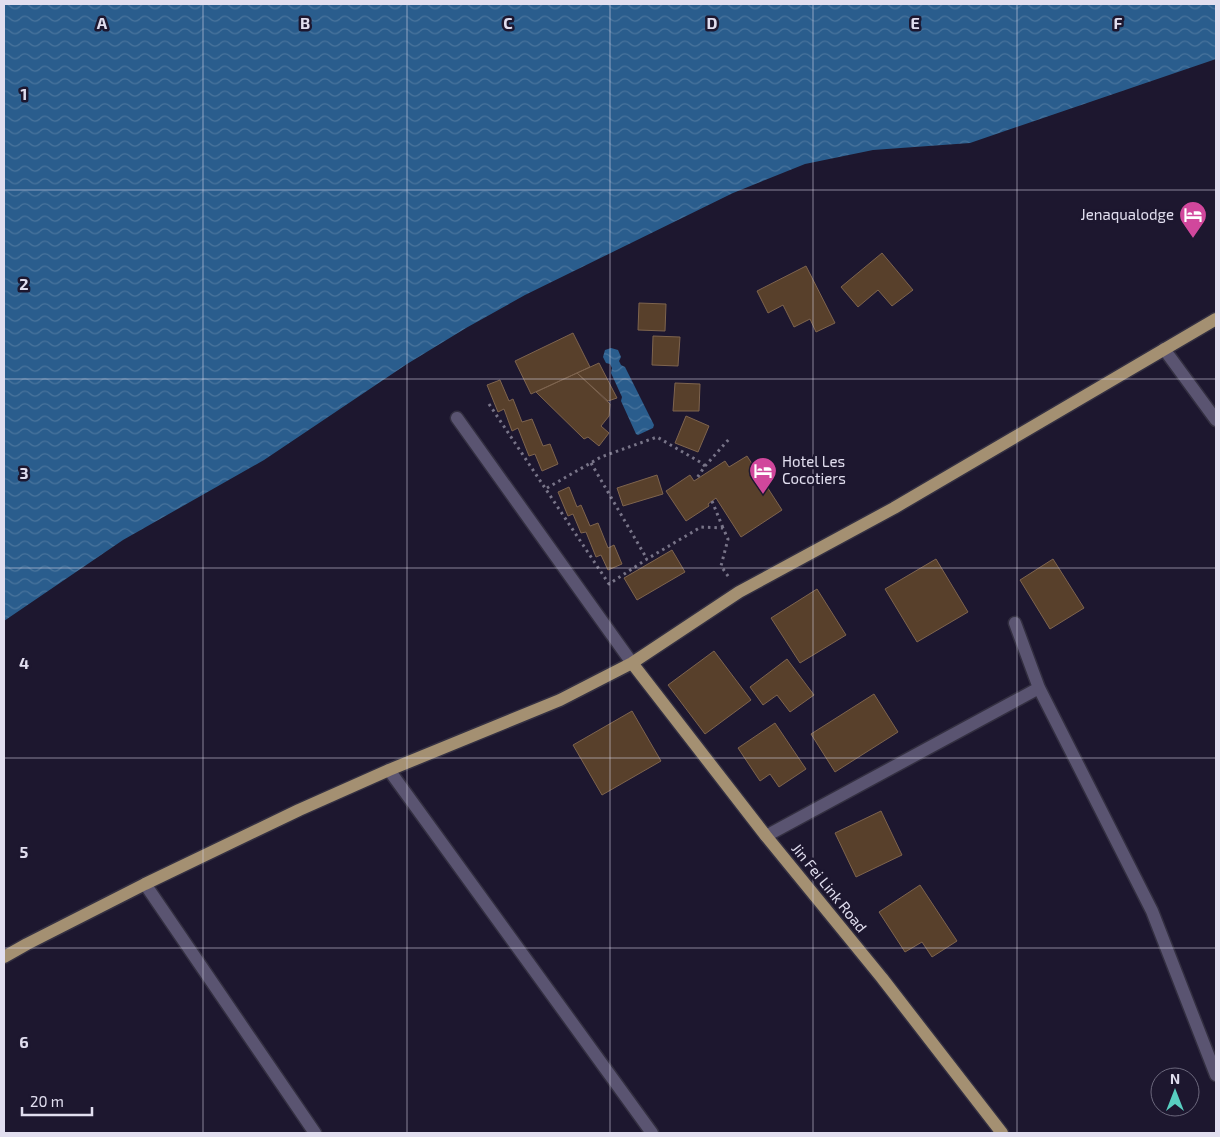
<svg xmlns="http://www.w3.org/2000/svg" width="1220" height="1137" viewBox="0 0 1220 1137" font-family="'Exo 2',sans-serif">
  <style>
    .water { fill: url(#water-waves) }
    .building { fill: #58402b; stroke: #7e644e }
    .lines { fill: none; stroke-linecap: round; stroke-linejoin: round }
    .minor-casing { stroke: #332f41; stroke-width: 15 }
    .major-casing { stroke: #332f41; stroke-width: 15 }
    .path { stroke: #787488; stroke-width: 3; stroke-dasharray: 2.5 4; stroke-linecap: butt }
    .minor { stroke: #5a5471; stroke-width: 12 }
    .major { stroke: #a49072; stroke-width: 12 }
    .grid { fill: none; stroke: #e1deef; stroke-width: 1; stroke-opacity: 0.55 }
    .labels { text-anchor: middle; stroke-width: 5; stroke-linejoin: round; paint-order: stroke }
    .poi-label { font-size: 15px; fill: #e1deef; stroke: #1d172f; text-anchor: end }
    .street-label { font-size: 15px; fill: #e1deef; stroke: #1d172f }
    .grid-label { font-size: 16px; text-anchor: middle; font-weight: bold; fill: #e1deef; stroke: #1d172f; stroke-width: 5; stroke-linejoin: round; paint-order: stroke }
  </style>
  <defs>
    <pattern id="water-waves" width="16" height="10" patternUnits="userSpaceOnUse" patternTransform="scale(1.25)"><rect width="16" height="10" fill="#2a5d8d"/><path d="M0 5q4-4 8 0t8 0" fill="none" stroke="#49749d"/></pattern>
  </defs>
  <rect width="100%" height="100%" fill="#1d172f"/>
  <path class="water" d="M4,4H1216V59L970,143L873,150L805,164L733,193L525,295L466,328L407,364L264,460L123,540L4,621Z
    M611,348L618,350L621,357L619,361L621,365L625,367L654,425L653,428L638,435L636,434L621,401L622,397L611,373L612,368L610,364L606,363L603,357L605,350Z"/>
  <path class="building" d="M882,253L913,290L892,306L878,290L858,307L841,287Z
    M806,266L835,323L816,332L810,319L794,327L783,305L768,313L757,291Z
    M639,303L666,304L665,331L638,330Z
    M573,333L590,367L531,394L515,361Z
    M653,336L680,337L678,366L652,365Z
    M599,363L617,398L608,401L577,373Z
    M577,373L610,404L609,416L601,426L609,433L599,446L588,437L584,439L536,392Z
    M500,380L509,401L513,399L522,422L532,419L543,446L550,444L558,464L542,471L535,454L529,456L518,428L512,431L504,409L498,412L487,385Z
    M675,383L700,384L699,411H673Z
    M686,416L709,426L698,452L675,443Z
    M747,456L782,510L741,537L716,498L708,504L709,506L686,521L666,491L690,475L694,481L725,461L729,467Z
    M657,475L663,494L623,506L617,488Z
    M569,487L577,507L581,505L590,526L598,523L608,548L614,545L622,564L608,570L601,555L596,557L586,532L581,533L573,514L568,516L558,492Z
    M672,550L685,572L637,600L624,578Z
    M936,559L968,612L917,642L885,589Z
    M1053,559L1084,608L1050,629L1020,580Z
    M817,589L846,635L800,663L771,618Z
    M714,651L751,700L705,734L668,685Z
    M787,659L814,695L790,712L777,695L763,705L750,687Z
    M874,694L898,732L835,772L811,734Z
    M632,711L661,761L602,795L573,745Z
    M775,723L806,769L779,787L770,774L760,781L738,748Z
    M881,811L902,855L856,877L835,833Z
    M920,885L957,941L932,957L922,942L905,952L879,912Z"/>
  <g class="lines">
    <defs>
      <path id="minor" d="M1164,349L1216,420
        M457,418L632,663
        M1015,623L1039,688L1152,911L1216,1075
        M389,770L652,1133
        M766,836L1039,688
        M145,884L315,1133"/>
      <path id="major" d="M632,663L766,836L882,978L1002,1133
        M4,957L27,944L145,884L299,810L389,770L560,700L632,663L739,592L894,508L1216,319"/>
    </defs>
    <use href="#minor" class="minor-casing"/>
    <use href="#major" class="major-casing"/>
    <path class="path" d="M489,404L609,584L647,559L701,527L723,528L728,539L721,566L730,579
      M591,463L647,559
      M705,466L730,438
      M547,488L601,457L657,437L700,462L705,466L697,478
      M712,501L723,528"/>
    <use href="#minor" class="minor"/>
    <use href="#major" class="major"/>
  </g>
  <path class="grid" d="M203,4V1133M407,4V1133M610,4V1133M813,4V1133M1017,4V1133M4,190H1216M4,379H1216M4,568H1216M4,758H1216M4,948H1216"/>
  <defs>
    <symbol id="hotel-pin" viewBox="-11 -11 22 30"><path d="M0 17L-7.5 6A9.5 9.5 0 1 1 7.5 6Z" fill="#d1479c" stroke="#1d172f"/><path d="M-6-4.5h1.5V1H6V5H4.5V3h-9V5H-6ZM-4 0a1.8 1.8 0 1 1 3.6 0ZM.5 0V-2.5h3Q6-2.5 6 0Z" fill="#fff"/></symbol>
  </defs>
  <g fill-rule="evenodd">
    <use href="#hotel-pin" x="1177" y="199" width="32" height="43"/>
    <use href="#hotel-pin" x="747" y="455" width="32" height="43"/>
  </g>
  <g class="labels">
    <g class="poi-label">
      <text x="1174" y="220">Jenaqualodge</text>
      <text x="782" y="467" text-anchor="start">Hotel Les<tspan x="782" dy="17">Cocotiers</tspan></text>
    </g>
    <g class="street-label">
      <text transform="translate(829 888) rotate(51)" y="5">Jin Fei Link Road</text>
    </g>
  </g>
  <g class="grid-label">
    <text x="102" y="29">A</text>
    <text x="305" y="29">B</text>
    <text x="508" y="29">C</text>
    <text x="712" y="29">D</text>
    <text x="915" y="29">E</text>
    <text x="1118" y="29">F</text>
    <text x="24" y="100">1</text>
    <text x="24" y="290">2</text>
    <text x="24" y="479">3</text>
    <text x="24" y="669">4</text>
    <text x="24" y="858">5</text>
    <text x="24" y="1048">6</text>
  </g>
  <rect width="1220" height="1137" fill="none" stroke="#e1deef" stroke-width="10"/>
  <g transform="translate(1175 1092)"><circle r="24" fill="#1d172f" stroke="#6b677c"/>
  <path d="M0-4L9 19L0 12L-9 19Z" fill="#58cec0"/>
  <text y="-8" font-size="14" font-weight="bold" text-anchor="middle" fill="#e1deef">N</text>
  </g>
  <path d="M22 1107v8h70v-8" fill="none" stroke="#e1deef" stroke-width="2.5"/>
  <text x="30" y="1107" font-size="15" fill="#e1deef" stroke="#1d172f" stroke-width="4" paint-order="stroke">20 m</text>
</svg>
